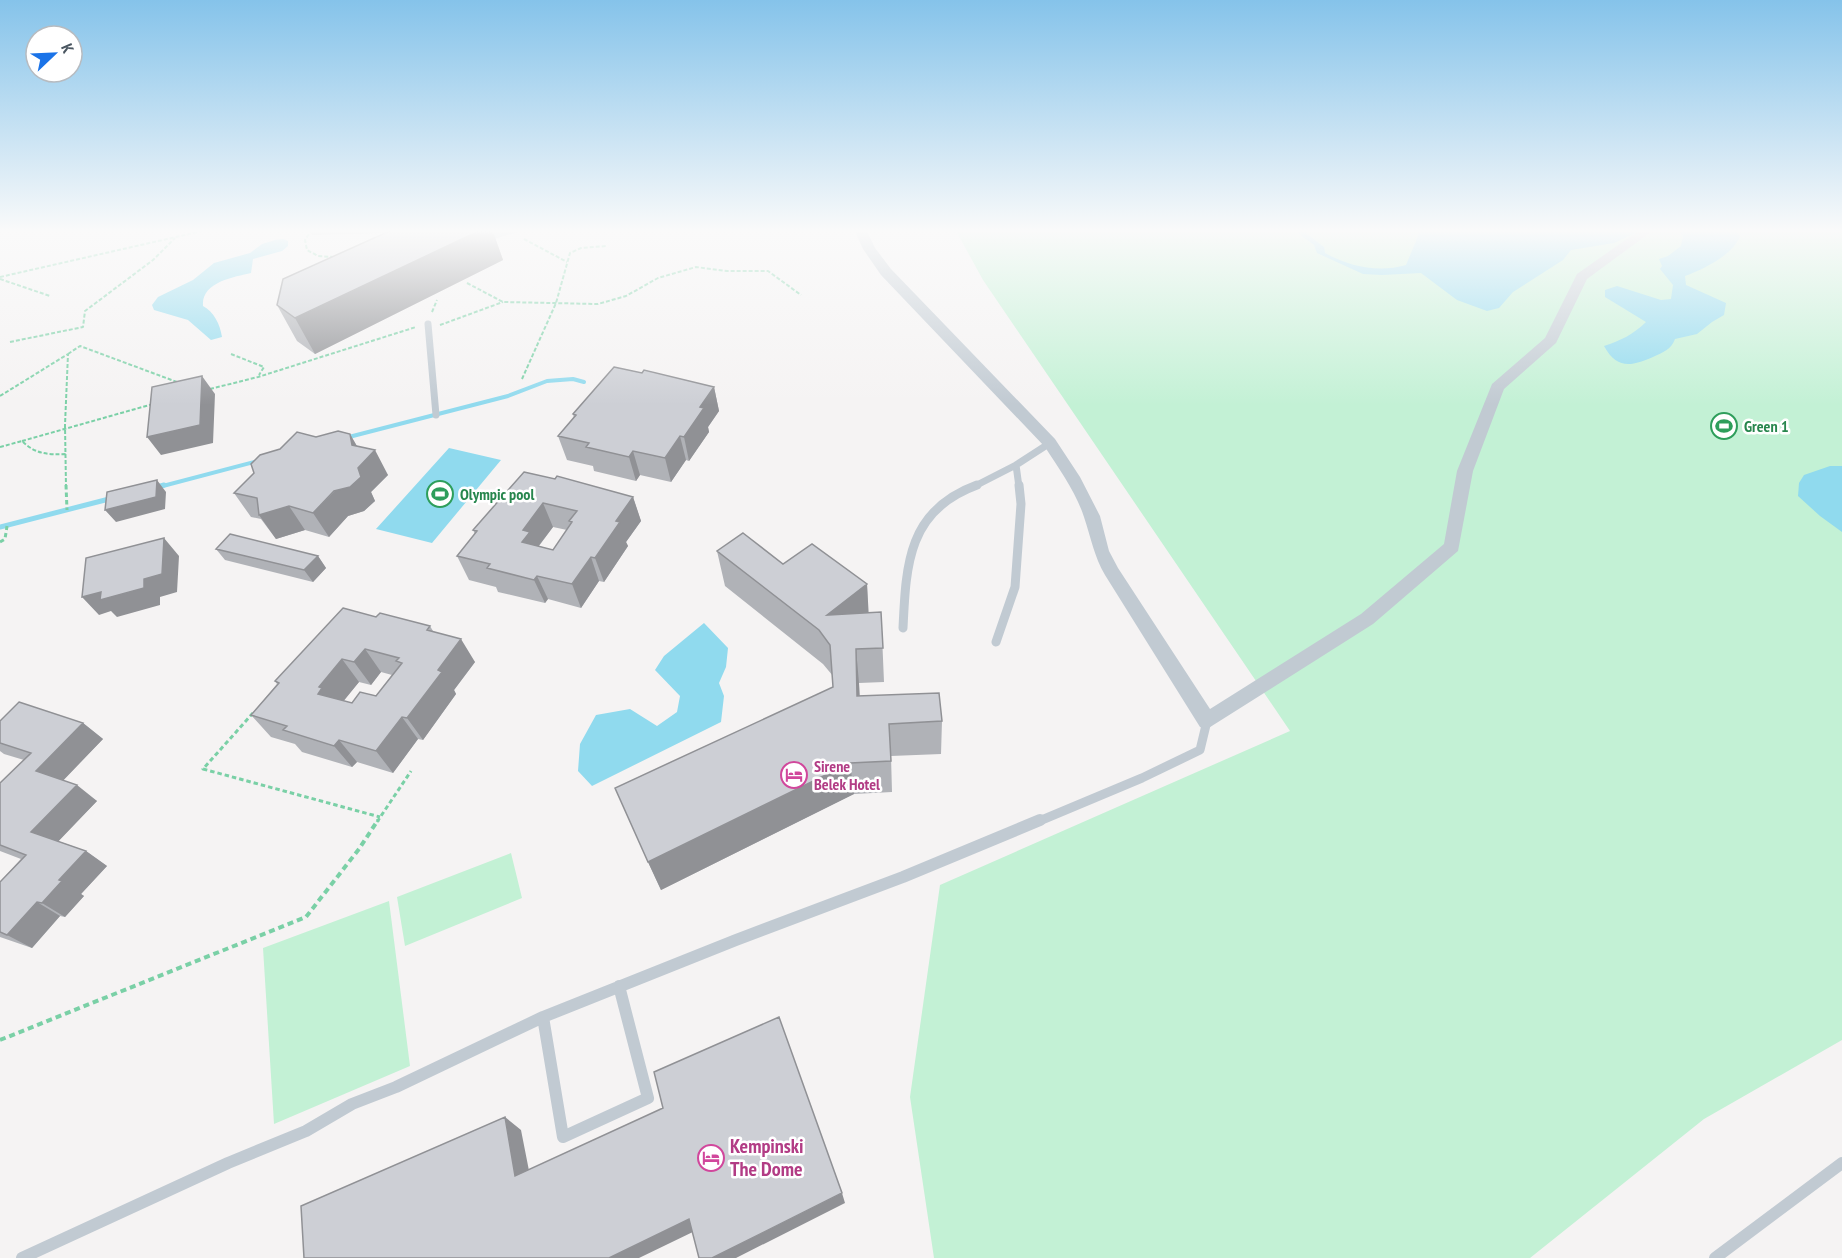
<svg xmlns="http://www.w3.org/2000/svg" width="1842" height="1258" viewBox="0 0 1842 1258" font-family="'PT Sans Narrow',sans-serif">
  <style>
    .green { fill: #c3f1d5 }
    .water { fill: #90daee }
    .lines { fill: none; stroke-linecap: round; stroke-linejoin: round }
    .stream-far1 { stroke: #90daee; stroke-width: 4 }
    .stream { stroke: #90daee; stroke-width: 5 }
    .path-far2 { stroke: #7ad0a6; stroke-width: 2; stroke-dasharray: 4 2; stroke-linecap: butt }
    .path-far1 { stroke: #7ad0a6; stroke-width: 3; stroke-dasharray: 4.5 3; stroke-linecap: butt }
    .path { stroke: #7ad0a6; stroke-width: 4; stroke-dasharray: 6 4; stroke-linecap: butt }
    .service-far2 { stroke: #c1cad2; stroke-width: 7 }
    .service-far1 { stroke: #c1cad2; stroke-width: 9 }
    .service { stroke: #c1cad2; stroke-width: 12 }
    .minor { fill: #c1cad2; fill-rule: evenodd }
    .wall { fill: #b0b2b7; fill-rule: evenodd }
    .shaded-wall { fill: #909195 }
    .building { fill: #cdcfd5; stroke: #909195; stroke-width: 1.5; fill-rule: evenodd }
    .labels { text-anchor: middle; stroke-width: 5; stroke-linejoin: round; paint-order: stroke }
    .leisure-label { font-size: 16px; font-weight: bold; fill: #27864d; stroke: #fff; text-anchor: start }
    .hotel-label { font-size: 16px; font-weight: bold; fill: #b23c85; stroke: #fff; text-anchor: start }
    .near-hotel-label { font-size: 20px; font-weight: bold; fill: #b23c85; stroke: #fff; text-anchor: start }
  </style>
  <rect width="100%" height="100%" fill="#f5f3f3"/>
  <path class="green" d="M955,229H1842V1040L1704,1119L1530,1258H934L910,1097L940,885L1290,731L983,280Z
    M511,853L522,898L405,946L397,897Z
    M389,901L410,1066L274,1124L263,948Z"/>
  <path class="water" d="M1299,229H1306L1307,234L1324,247L1325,253C1350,267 1379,273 1406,265L1421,229H1644L1614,243L1571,250L1563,260L1513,292L1499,308L1487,311L1457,300L1421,273L1382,275L1363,274L1317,253L1314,245L1298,233Z
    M1680,229H1735L1740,236C1733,255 1704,269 1685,276L1686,285L1726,303L1724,315L1712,322L1697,334L1675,339C1671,350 1663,352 1653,357C1632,366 1617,370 1604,346C1620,341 1634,334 1646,322L1605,297V290L1617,286L1661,300L1671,299L1673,285L1660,269L1662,266L1659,259L1668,256L1681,246L1683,236L1678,231Z
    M283,239L288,241V246L282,251L253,259L251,273C234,277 201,282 203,306C214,312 220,324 222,337L211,340L188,320L154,310L152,305L158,297L193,280L214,263L250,253L262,244L275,240Z
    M449,448L501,460L432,543L376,529Z
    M1830,466H1842V532L1820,516L1798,496L1799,483L1804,475Z
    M704,623L728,648L726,667L719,683L724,696L721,722L592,786L578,771L580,744L596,715L630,709L657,726L677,712L680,696L655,670L664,656Z"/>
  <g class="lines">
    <path class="stream-far1" d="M345,438L508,396L547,381L573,379L584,382
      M159,487L258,461"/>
    <path class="stream" d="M157,487L164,485
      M0,527L113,498"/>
    <path class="path-far2" d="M312,229L305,240L307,250L318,256L334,257
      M524,239L567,262
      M0,277L211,229
      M0,279L50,296
      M467,283L503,302L598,304L626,296L658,278L696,267L727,271H768L801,295
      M432,312L437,300
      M440,325L503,302
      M10,342L83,327L85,311L153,260L175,238
      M68,354L80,346L177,382
      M231,354L264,367L259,375
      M522,379L556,303L570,253L581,248L607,246
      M210,389L258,377L416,327
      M0,396L68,354L65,425L66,487
      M22,441L153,404
      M0,447L22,441C35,454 48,455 66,454"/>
    <path class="path-far1" d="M66,485L67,510
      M0,542L5,539L7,526
      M253,713L203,769L380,817
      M377,822L411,771"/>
    <path class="path" d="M0,1040L306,917L359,849L378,820"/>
    <path class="service-far2" d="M428,324L436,415
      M1016,465L1050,443
      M973,487L1016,465L1019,487"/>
    <path class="service-far1" d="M903,628C906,564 908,510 977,485
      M996,642L1015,587L1021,504L1019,485
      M1037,822L1142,778L1200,750L1207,721"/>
    <path class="service" d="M543,1017L563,1137L648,1098L619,986
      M22,1258L228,1163L306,1131L352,1104L396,1087L543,1017L736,940L903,877L1040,820
      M1715,1258L1842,1163"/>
    <path class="minor" d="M479,229H520L518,232L494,239Z
      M854,229H866L875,248L891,269L1055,439L1080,477L1100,516L1109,551L1118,568L1210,709L1361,614L1444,544L1457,471L1492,384L1545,338L1577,274L1641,229H1655L1587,279L1556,343L1504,389L1473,471L1458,551L1373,624L1207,729L1200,727L1105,575C1094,556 1091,538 1084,517C1076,492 1059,469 1045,447L881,275L863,249Z"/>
  </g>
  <path class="wall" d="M309,229H492L503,260L315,354L297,341L277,305L384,233L312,235Z
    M714,387L719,411L708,427L709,432L689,461L686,460L671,482L640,475L636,481L594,471L593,466L567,460L558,436L574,418L573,414Z
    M350,434L357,446L388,475L371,492L375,501L364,511L348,516L329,537L305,530L276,539L261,519L251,517L234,493L280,449L316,437Z
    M524,472L633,497L641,521L626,542L628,546L604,582L599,581L581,608L548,599L545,603L498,592L496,587L469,580L457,556L475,534L473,530ZM553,527L567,530L553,550L539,546Z
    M216,549L318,556L326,568L313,582L225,560Z
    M717,551L783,564L867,584L868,613L881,612L884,682L859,683L860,696L942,721L941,754L891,756L892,792L854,794L661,890L648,862L833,687V676L823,664L725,586Z
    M376,617L430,626L433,631L475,662L454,690L456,694L423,740L418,739L393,773L357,762L352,767L302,752L295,744L271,737L251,715L277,684L275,681ZM381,672L392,675L376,696L352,703L343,701L359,682L371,685Z
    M0,721L83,723L103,739L63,780L97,801L58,841L86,851L107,866L81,894L84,896L65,917L60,916L32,948L0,937V882L21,859L0,851V783L24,760L4,754L0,751Z"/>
  <path class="shaded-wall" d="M483,229H492L503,260L315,354L295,318Z
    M202,376L215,394L213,443L161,455L147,437Z
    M714,387L719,411L708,427L709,432L689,461L684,437L700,407Z
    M350,434L364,459L375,450L388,475L371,492L375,501L364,511L348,516L329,537L313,513L358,468L352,445Z
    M680,436L686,460L671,482L665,458Z
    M633,451L640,475L636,481L629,457Z
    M157,480L166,492L165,509L116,522L105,510Z
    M633,497L641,521L626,542L628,546L604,582L595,558L616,521Z
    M543,503L553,527L537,548L522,542L523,530Z
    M289,506L305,530L276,539L259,515Z
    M164,538L179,556L177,592L160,597V605L117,617L111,611L99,615L82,597L144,579Z
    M318,556L326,568L313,582L304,570Z
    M591,557L599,581L581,608L572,584Z
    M537,576L548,599L545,603L534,580Z
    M867,584L869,619L827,615Z
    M461,639L475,662L454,690L456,694L423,740L407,718L438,670Z
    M365,649L381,672L371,685L354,662Z
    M856,649L859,683L860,729L857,696Z
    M342,659L359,682L338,708L318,694L319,687Z
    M402,717L418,739L393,773L376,751Z
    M83,723L103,739L57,787L36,771Z
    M339,740L357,762L352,767L334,746Z
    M850,763L854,794L661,890L648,862Z
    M77,785L97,801L53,847L31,832Z
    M86,851L107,866L81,894L84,896L65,917L42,903L59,880Z
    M37,902L60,916L32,948L7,935Z
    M505,1117L521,1130L532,1186L515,1176Z
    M842,1193L845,1203L736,1258H712Z
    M689,1219L699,1229L639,1258H609Z"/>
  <path class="building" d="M394,229H483L295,318L277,305L283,279Z
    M614,367L642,373L644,370L714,387L700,407L704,408L684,437L680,436L665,458L633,451L629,457L586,447L589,443L558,436L576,415L573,414Z
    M202,376L200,425L147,437L152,387Z
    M338,431L350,434L352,445L375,450L358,468L361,477L350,487L334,491L313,513L289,506L259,515L257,498L234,493L254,473L251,464L260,455L280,449L297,432L316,437Z
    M524,472L555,479L557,476L633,497L616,521L620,522L595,558L591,557L572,584L537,576L534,580L487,568L490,564L457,556L477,531L473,530ZM543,503L577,511L569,521L572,522L553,550L522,542L530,532L523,530Z
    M157,480L156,497L105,510L107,492Z
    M743,533L783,564L812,544L867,584L827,615L881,612L883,648L856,649L857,696L939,693L942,721L889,724L891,761L850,763L648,862L615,788L833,687L830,645L819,630L717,551Z
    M230,534L318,556L304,570L216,549Z
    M164,538L162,574L144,579V588L100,600L101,592L82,597L86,558Z
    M343,608L376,617L380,613L430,626L427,630L461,639L438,670L442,672L407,718L402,717L376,751L339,740L334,746L283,730L287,726L251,715L279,683L275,681ZM365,649L399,658L396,661L402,663L376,696L360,692L352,703L318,694L322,688L319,687L342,659L354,662Z
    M19,702L83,723L36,771L77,785L31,832L86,851L59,880L62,881L42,903L37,902L7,935L0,932V882L26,855L0,845V783L31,753L0,743V721Z
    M779,1017L842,1193L712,1258H699L689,1219L609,1258H304L301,1206L505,1117L515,1176L663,1108L654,1072Z"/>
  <linearGradient id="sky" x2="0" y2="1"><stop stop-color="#85c3ea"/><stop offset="0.57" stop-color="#fafafa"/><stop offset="1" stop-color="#fafafa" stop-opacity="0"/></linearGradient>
  <rect width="1842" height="405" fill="url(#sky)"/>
  <defs>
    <symbol id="stadium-ring" viewBox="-11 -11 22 22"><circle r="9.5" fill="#fff" stroke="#2e9e5b" stroke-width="1.5"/><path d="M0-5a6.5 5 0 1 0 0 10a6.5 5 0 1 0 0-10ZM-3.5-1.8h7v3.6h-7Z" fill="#2e9e5b"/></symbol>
    <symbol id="hotel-ring" viewBox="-11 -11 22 22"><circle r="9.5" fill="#fff" stroke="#d1479c" stroke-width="1.5"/><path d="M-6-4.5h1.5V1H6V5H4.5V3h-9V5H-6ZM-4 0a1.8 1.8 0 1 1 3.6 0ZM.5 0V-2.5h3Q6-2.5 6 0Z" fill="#d1479c"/></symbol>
  </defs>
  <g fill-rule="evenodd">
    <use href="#stadium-ring" x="1709" y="411" width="30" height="30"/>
    <use href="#stadium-ring" x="425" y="479" width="30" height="30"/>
    <use href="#hotel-ring" x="779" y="760" width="30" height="30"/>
    <use href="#hotel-ring" x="696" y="1143" width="30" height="30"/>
  </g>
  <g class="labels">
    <g class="leisure-label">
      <text x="1744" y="432">Green 1</text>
      <text x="460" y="500">Olympic pool</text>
    </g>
    <g class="hotel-label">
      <text x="814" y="772">Sirene<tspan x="814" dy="18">Belek Hotel</tspan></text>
    </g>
    <g class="near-hotel-label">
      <text x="730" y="1153">Kempinski<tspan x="730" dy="23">The Dome</tspan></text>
    </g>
  </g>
  <g transform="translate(54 54) rotate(67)"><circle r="28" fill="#ffffff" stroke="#b7bbc0" stroke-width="1.5"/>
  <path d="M0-4.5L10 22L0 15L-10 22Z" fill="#1a73e8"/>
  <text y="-9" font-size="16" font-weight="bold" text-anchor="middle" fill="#4a5661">K</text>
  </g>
</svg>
